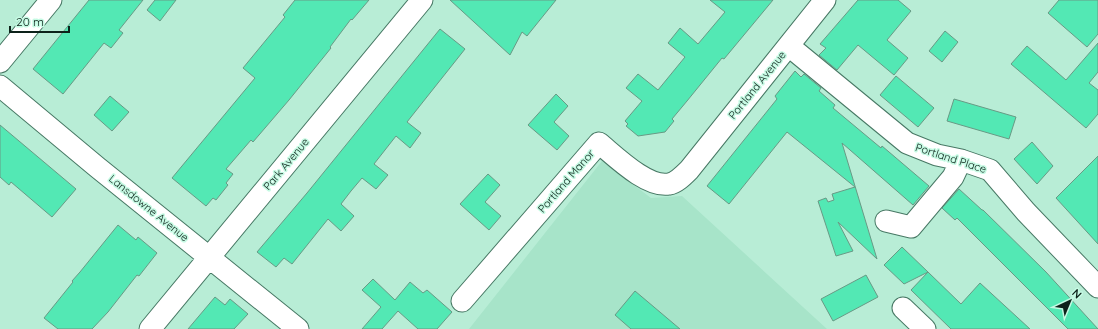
<svg xmlns="http://www.w3.org/2000/svg" width="1098" height="329" viewBox="0 0 1098 329" font-family="Quicksand,sans-serif">
  <style>
    .built { fill: #a7e4c9 }
    .building { fill: #53e8b4; stroke: #689a85 }
    .lines { fill: none; stroke-linecap: round; stroke-linejoin: round }
    .minor-casing { stroke: #477864; stroke-width: 23 }
    .minor { stroke: #fff; stroke-width: 21 }
    .labels { text-anchor: middle; stroke-width: 3; stroke-linejoin: round; paint-order: stroke }
    .street-label { font-size: 11px; fill: #0d221a; stroke: #c5fae3 }
  </style>
  <rect width="100%" height="100%" fill="#b8edd6"/>
  <path class="built" d="M602,161L651,198L682,196L827,329H469Z"/>
  <path class="building" d="M89,0H143L119,30L123,33L111,48L104,43L63,94L33,69Z
    M155,0H176L160,21L147,10Z
    M295,0H369L352,20L351,19L330,47L331,48L289,100L253,142L251,140L226,169L233,174L226,183L228,185L216,200L213,198L206,206L172,178L255,78L243,68L285,17L283,15Z
    M450,0H556L527,36L522,32L510,55Z
    M710,0H773L724,59L722,58L687,101L672,119L674,121L665,132L638,136L626,126L628,124L625,121L642,101L626,88L638,74L658,90L685,57L668,43L680,28L698,44L725,12Z
    M858,0H898L911,11L887,40L908,58L894,75L858,45L837,70L819,55L826,48L820,44Z
    M1059,0H1098V34L1087,47L1048,13Z
    M440,29L465,49L407,122L421,133L410,148L396,136L374,164L388,175L376,189L362,178L351,191L341,204L354,216L341,231L328,219L292,264L284,258L276,267L257,252L307,193Z
    M945,31L958,42L942,62L929,51Z
    M1098,43V72L1089,83L1098,90V114L1086,128L1011,64L1027,46L1066,80Z
    M795,71L801,77L804,74L821,88L819,91L835,105L833,108L881,148L882,146L929,186L913,205L842,143L877,259L838,222L853,251L836,256L818,201L826,198L828,202L834,200L832,194L855,187L787,132L729,204L707,186L777,99L775,96Z
    M896,76L934,108L918,127L880,95Z
    M556,94L568,106L554,122L569,136L557,150L528,125Z
    M110,96L129,112L112,131L94,115Z
    M954,99L1016,117L1009,139L947,121Z
    M0,125L76,189L52,217L11,182L9,185L0,177Z
    M1032,142L1053,166L1037,184L1014,159Z
    M1098,156V244L1056,198Z
    M488,174L500,185L485,202L501,216L489,230L460,204Z
    M959,189L982,210H983L1046,272L1098,329H1068L957,218L955,220L942,208Z
    M118,225L136,240L138,237L157,253L139,276L137,275L108,312L92,329H58L44,318L73,282L72,281L80,272Z
    M902,247L928,272L904,284L884,265Z
    M928,272L961,304L980,283L1030,329H951L911,290Z
    M866,275L878,297L833,321L821,299Z
    M373,279L395,300L410,282L423,293L427,290L452,312L437,329H418L398,311L382,329H362L381,307L362,290Z
    M635,291L680,329H631L615,315Z
    M215,297L225,305L230,299L248,314L234,329H188Z"/>
  <g class="lines">
    <defs>
      <path id="minor" d="M789,46L907,143L937,155L961,160L990,170L1026,212L1098,287
        M0,62L51,0
        M0,86L97,167L298,329
        M886,221L911,227L953,177L961,160
        M462,301L599,143C615,156 647,188 669,184C676,183 683,176 689,170L825,0
        M903,308L925,329
        M150,329L422,0"/>
    </defs>
    <use href="#minor" class="minor-casing"/>
    <use href="#minor" class="minor"/>
  </g>
  <g class="labels">
    <g class="street-label">
      <text transform="translate(757 85) rotate(-51)" y="4">Portland Avenue</text>
      <text transform="translate(951 158) rotate(18)" y="4">Portland Place</text>
      <text transform="translate(286 164) rotate(-50)" y="4">Park Avenue</text>
      <text transform="translate(566 181) rotate(-49)" y="4">Portland Manor</text>
      <text transform="translate(149 208) rotate(39)" y="4">Lansdowne Avenue</text>
    </g>
  </g>
  <g transform="translate(1070 301) rotate(44)" stroke="#c5fae3" stroke-width="3" paint-order="stroke">
  <path d="M0-3L7 15L0 10L-7 15Z" fill="#0d221a"/>
  <text y="-6" font-size="11" font-weight="bold" text-anchor="middle" fill="#0d221a">N</text>
  </g>
  <path d="M10 26v6h59v-6" fill="none" stroke="#0d221a" stroke-width="2"/>
  <text x="16" y="26" font-size="12" fill="#0d221a" stroke="#c5fae3" stroke-width="3" paint-order="stroke">20 m</text>
</svg>
